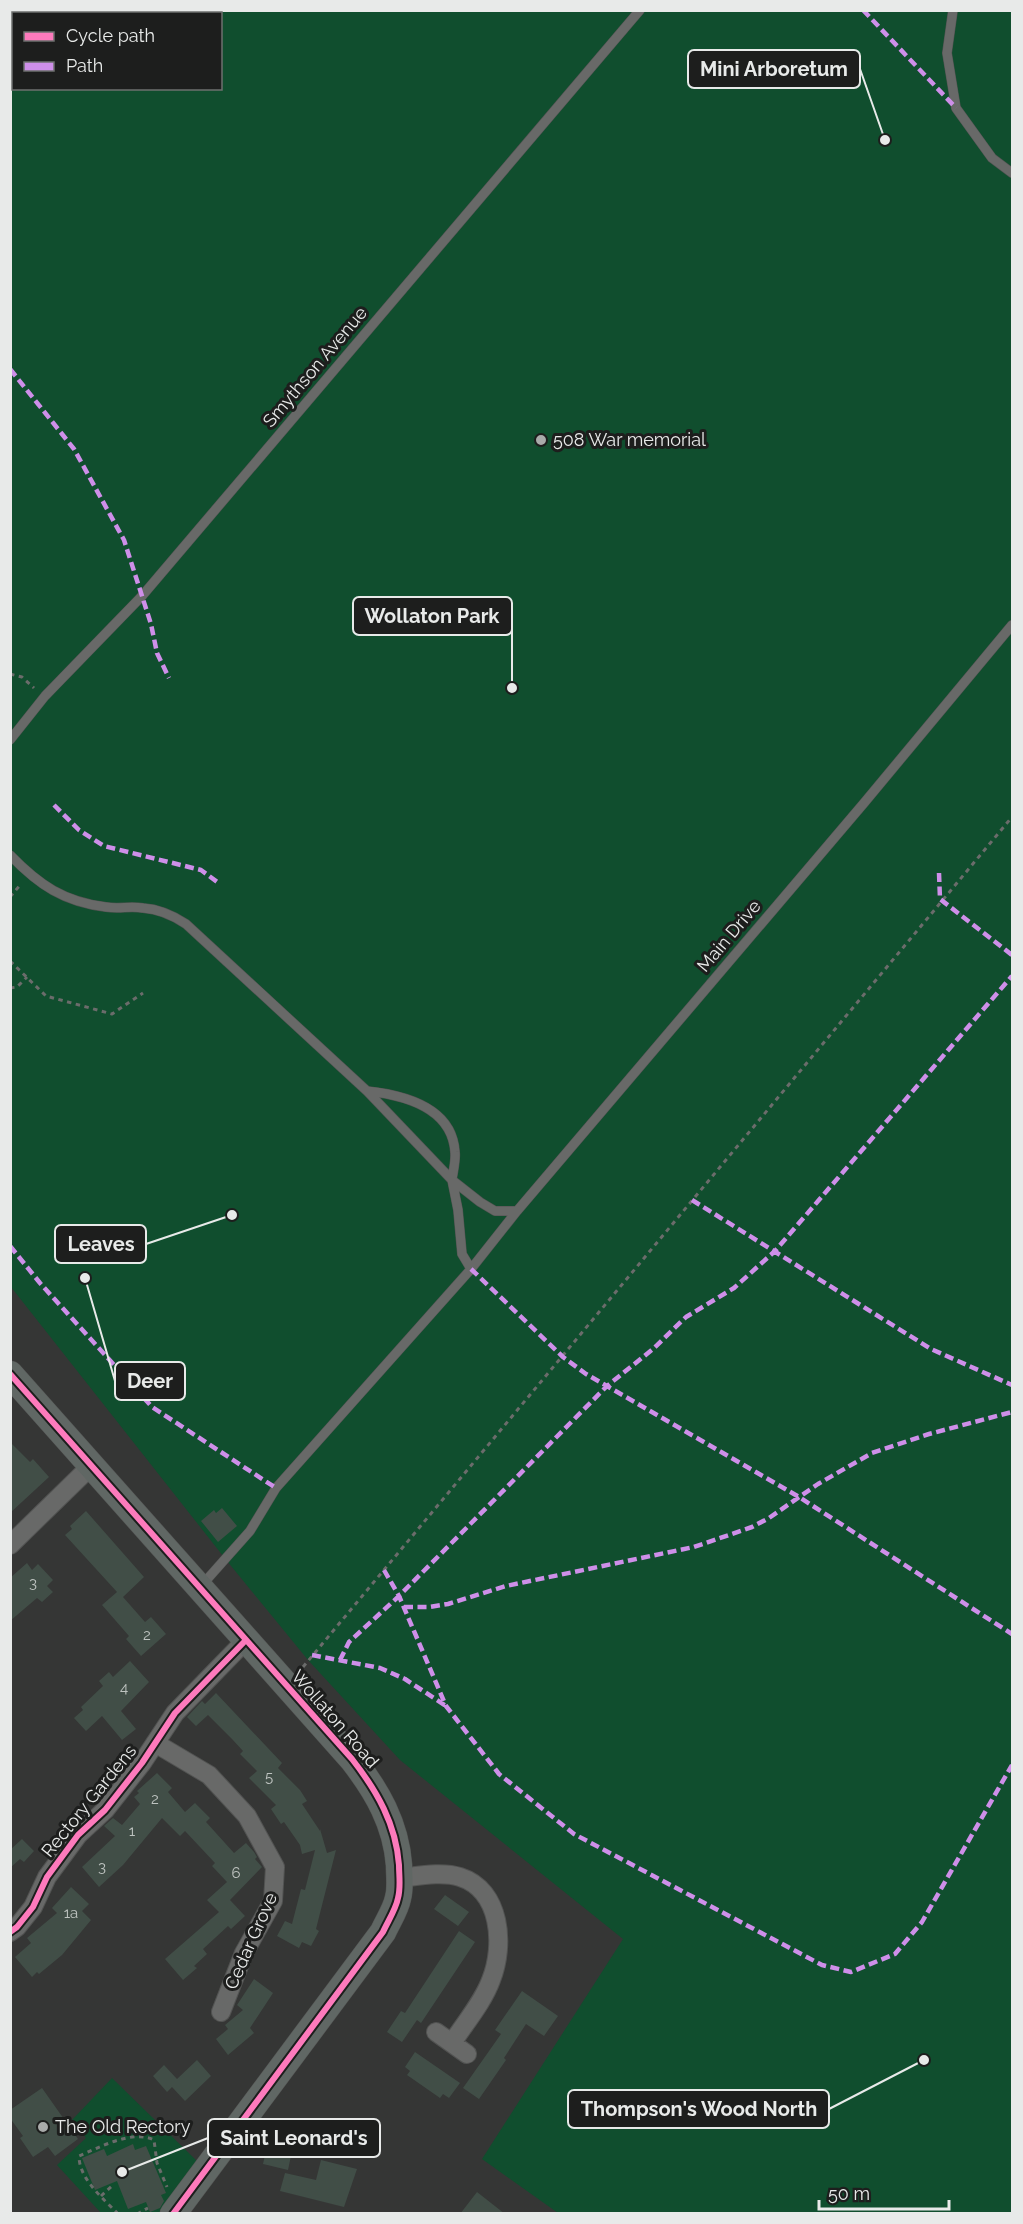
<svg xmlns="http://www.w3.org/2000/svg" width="1023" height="2224" viewBox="0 0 1023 2224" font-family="Raleway,sans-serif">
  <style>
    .green { fill: #104e2e; fill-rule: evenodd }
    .building { fill: #414e47 }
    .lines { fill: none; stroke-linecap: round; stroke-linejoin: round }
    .lane-casing { stroke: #525352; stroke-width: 10 }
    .street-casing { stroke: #525352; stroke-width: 20 }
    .secondary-casing { stroke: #525352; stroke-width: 27 }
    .path { stroke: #6b6c6b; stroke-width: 3; stroke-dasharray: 4.5 4.5; stroke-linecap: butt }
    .lane { stroke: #686968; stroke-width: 9 }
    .street { stroke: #686968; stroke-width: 18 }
    .secondary { stroke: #606764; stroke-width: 26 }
    .quiet { stroke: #ce8fe9; stroke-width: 4.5; stroke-dasharray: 9 4.5; stroke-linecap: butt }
    .cycleway-casing { stroke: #1d1e1d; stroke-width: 10 }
    .cycleway { stroke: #fd7abc; stroke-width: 6 }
    .poi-dot { fill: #a9abaa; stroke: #1d1e1d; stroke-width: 2 }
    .labels { text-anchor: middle; stroke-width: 6; stroke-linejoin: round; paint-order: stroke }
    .number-label { font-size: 15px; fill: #bec3c0 }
    .street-label { font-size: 18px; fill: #e8eae9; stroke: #1d1e1d }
    .poi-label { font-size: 18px; fill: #e8eae9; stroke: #1d1e1d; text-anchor: start }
    .leader { fill: none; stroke: #e8eae9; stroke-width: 2 }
    .callout-dot { fill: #e8eae9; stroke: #1d1e1d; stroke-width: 2 }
    .callout { fill: #1d1e1d; stroke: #e8eae9; stroke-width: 2 }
    .callout-label { font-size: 20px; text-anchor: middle; font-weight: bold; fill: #e8eae9 }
  </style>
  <rect width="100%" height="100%" fill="#353635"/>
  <path class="green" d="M11,11H1012V2213H558L482,2159L623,1939L400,1760L308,1660L227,1561L11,1287ZM14,14H220V88H14Z
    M112,2078L198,2162L161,2214L101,2213L57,2165L86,2138L72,2120Z"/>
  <path class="building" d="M10,1442L30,1462L33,1459L49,1477L10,1513Z
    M222,1508L237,1526L218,1542L201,1521L214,1510L216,1513Z
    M86,1511L144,1577L123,1597L145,1622L151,1617L166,1634L141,1656L126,1639L129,1636L102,1605L117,1592L65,1535L72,1529L70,1526Z
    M27,1563L32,1570L38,1564L53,1580L47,1586L53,1592L42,1602L37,1598L10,1621V1578Z
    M130,1661L149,1682L121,1711L136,1729L122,1740L102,1716L86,1731L74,1718L83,1710L81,1707L103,1686L99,1681L109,1672L113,1677Z
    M216,1693L282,1763L278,1768L300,1790L307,1801L302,1804L320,1831V1829L327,1853L336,1850L316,1929L319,1931L311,1946L302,1942L299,1948L277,1936L285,1921L292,1924L301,1889L305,1890L315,1850L302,1854L300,1845L284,1822L281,1824L271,1809L276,1805L249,1778L257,1771L240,1754L243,1751L232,1739L208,1715L196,1726L187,1717L202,1701L205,1704Z
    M157,1773L172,1788L168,1792L185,1812L195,1803L210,1818L206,1822L234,1853L246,1843L254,1852L257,1857L255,1859L262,1867L230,1900L245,1916L231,1929L228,1926L203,1949L207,1954L194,1966L197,1968L183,1980L165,1959L219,1912L207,1900L227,1882L212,1866L215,1863L185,1831L180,1836L162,1818L123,1865L99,1887L82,1867L115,1836L104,1826L113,1818L122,1825L140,1804L134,1797L139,1793L137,1791Z
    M22,1839L34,1851L24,1862L20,1859L10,1868V1850Z
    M71,1887L89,1904L82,1911L91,1920L62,1955L39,1974L37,1972L32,1977L15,1957L31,1943L27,1938L57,1913L52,1908Z
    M445,1895L469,1912L458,1926L434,1909Z
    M459,1931L475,1942L421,2023L417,2020L402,2042L387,2032L401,2011L405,2013Z
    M254,1979L273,1993L250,2028L254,2033L228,2055L216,2039L228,2029L225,2025L243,2010L237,2005Z
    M522,1991L558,2016L544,2036L526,2024L504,2058L506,2060L479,2099L463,2088L501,2034L495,2030Z
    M415,2052L460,2083L449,2098L443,2094L440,2098L407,2075L410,2071L405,2067Z
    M197,2060L211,2076L185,2101L172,2087L167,2092L153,2076L164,2065L177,2079Z
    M42,2088L78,2139L55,2156L48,2147L33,2157L20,2138L23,2136L10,2118V2110Z
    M133,2144L135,2150L146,2146L166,2193L161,2195L164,2201L160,2208L150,2212L146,2202L128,2209L117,2181L95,2190L82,2158L104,2149L107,2156Z
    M267,2146L292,2151L288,2170L263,2164Z
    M321,2160L357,2169L344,2207L280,2191L285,2173L316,2180Z
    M477,2192L505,2214H460Z"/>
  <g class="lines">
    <defs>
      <path id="lane" d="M953,10L947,53L956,108L992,158L1012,173
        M10,740L45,696L142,596L640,10
        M10,855C39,885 64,902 106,907C118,909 131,906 143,908C158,909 174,916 186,924L367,1091L452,1180L458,1210L462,1254L471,1269
        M367,1091C404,1095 452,1107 455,1152C456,1161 453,1171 452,1180L480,1202L495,1211H517
        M202,1585L250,1531L276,1488L471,1269L517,1211L864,803L1012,625"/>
      <path id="street" d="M10,1545L91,1466
        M155,1743L209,1775L247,1816L275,1867L273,1901L244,1953L221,2012
        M400,1878C418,1876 442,1871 460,1877C501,1890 505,1945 491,1980C483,2002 465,2023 452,2043
        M10,1932L17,1927L33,1907L47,1877L78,1835L105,1810L142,1763L175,1713L246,1640
        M436,2032L467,2054"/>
      <path id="secondary" d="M10,1374L352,1759C377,1791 396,1824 399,1865C399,1876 401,1887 398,1898C396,1909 388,1921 383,1932L173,2214"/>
    </defs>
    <use href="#lane" class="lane-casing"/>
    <use href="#street" class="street-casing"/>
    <use href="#secondary" class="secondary-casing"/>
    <path class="path" d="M10,674L22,677L34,688
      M10,897L21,884
      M10,961L46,996L112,1014L143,993
      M10,988L17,987L27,977
      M303,1667L1012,817
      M101,2196L112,2186V2183
      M118,2214C103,2198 79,2179 79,2156C98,2148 133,2129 154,2140L157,2163L167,2187
      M137,2214L148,2208"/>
    <use href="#lane" class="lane"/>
    <use href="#street" class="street"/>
    <use href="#secondary" class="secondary"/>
    <path class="quiet" d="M863,10L956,108
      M10,369L74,449L124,540L151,624L157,653L169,678
      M54,805L79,830L104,846L201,870L220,884
      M939,873L940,899L1012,955
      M692,1200L931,1349L1012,1385
      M10,1246L40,1283L152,1407L276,1488
      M471,1269L563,1357L586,1374L799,1497L1012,1634
      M384,1570L399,1596L446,1706L499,1774L574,1834L822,1965L851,1972L895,1954L922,1922L1012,1765
      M404,1607H429L448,1604L506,1586L694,1547L752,1527L769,1518L818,1484L872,1453L929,1434L1012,1412
      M312,1655L380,1668L405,1679L446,1706
      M340,1660L349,1642L399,1596L607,1386L653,1349L686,1317L734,1288L775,1251L1012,976"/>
    <defs>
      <path id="cycleway" d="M10,1374L352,1759C377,1791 396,1824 399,1865C399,1876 401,1887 398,1898C396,1909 388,1921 383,1932L173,2214
        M10,1932L17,1927L33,1907L47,1877L78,1835L105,1810L142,1763L175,1713L246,1640"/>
    </defs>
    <use href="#cycleway" class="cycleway-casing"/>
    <use href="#cycleway" class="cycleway"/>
  </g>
  <g class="poi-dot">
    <circle cx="541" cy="440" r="6"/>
    <circle cx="43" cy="2127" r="6"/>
  </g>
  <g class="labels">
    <g class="number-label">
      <text x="33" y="1588">3</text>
      <text x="147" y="1640">2</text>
      <text x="124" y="1693">4</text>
      <text x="269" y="1782">5</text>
      <text x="155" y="1804">2</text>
      <text x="132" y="1836">1</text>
      <text x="102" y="1872">3</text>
      <text x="236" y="1878">6</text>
      <text x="71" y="1918">1a</text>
    </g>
    <g class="street-label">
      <text transform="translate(315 367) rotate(-50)" y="6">Smythson Avenue</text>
      <text transform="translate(729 936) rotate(-50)" y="6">Main Drive</text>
      <text transform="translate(335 1719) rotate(49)" y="6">Wollaton Road</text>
      <text transform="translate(89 1801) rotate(-51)" y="6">Rectory Gardens</text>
      <text transform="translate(251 1941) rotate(-66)" y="6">Cedar Grove</text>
    </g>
    <g class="poi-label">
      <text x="553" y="446">508 War memorial</text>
      <text x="55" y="2133">The Old Rectory</text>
    </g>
  </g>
  <path class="leader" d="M885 140L860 69M512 688L512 616M232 1215L146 1244M85 1278L115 1381M924 2060L829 2109M122 2172L208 2138"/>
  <g class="callout-dot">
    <circle cx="885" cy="140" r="6"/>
    <circle cx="512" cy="688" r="6"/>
    <circle cx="232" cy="1215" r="6"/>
    <circle cx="85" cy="1278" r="6"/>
    <circle cx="924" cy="2060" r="6"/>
    <circle cx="122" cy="2172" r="6"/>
  </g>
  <g class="callout">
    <rect x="688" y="50" width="172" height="38" rx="6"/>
    <rect x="353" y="597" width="159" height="38" rx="6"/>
    <rect x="55" y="1225" width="91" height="38" rx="6"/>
    <rect x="115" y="1362" width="70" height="38" rx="6"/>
    <rect x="568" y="2090" width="261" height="38" rx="6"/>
    <rect x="208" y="2119" width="172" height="38" rx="6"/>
  </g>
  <g class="callout-label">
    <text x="774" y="76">Mini Arboretum</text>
    <text x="432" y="623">Wollaton Park</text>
    <text x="101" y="1251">Leaves</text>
    <text x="150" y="1388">Deer</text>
    <text x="699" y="2116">Thompson's Wood North</text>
    <text x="294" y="2145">Saint Leonard's</text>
  </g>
  <rect width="1023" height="2224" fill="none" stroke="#e8eae9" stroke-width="24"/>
  <rect x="12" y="12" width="210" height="78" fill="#1d1e1d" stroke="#6e706f" stroke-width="1.5"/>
  <rect x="24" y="32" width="30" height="9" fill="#fd7abc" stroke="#6e706f" stroke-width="1.5"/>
  <text x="66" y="42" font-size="18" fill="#e8eae9">Cycle path</text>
  <rect x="24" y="62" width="30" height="9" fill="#ce8fe9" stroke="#6e706f" stroke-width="1.5"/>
  <text x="66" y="72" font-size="18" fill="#e8eae9">Path</text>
  <path d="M819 2200v9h130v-9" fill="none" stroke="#e8eae9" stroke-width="3"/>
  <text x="828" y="2200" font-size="18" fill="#e8eae9" stroke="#1d1e1d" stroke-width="4.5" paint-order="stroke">50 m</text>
</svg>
